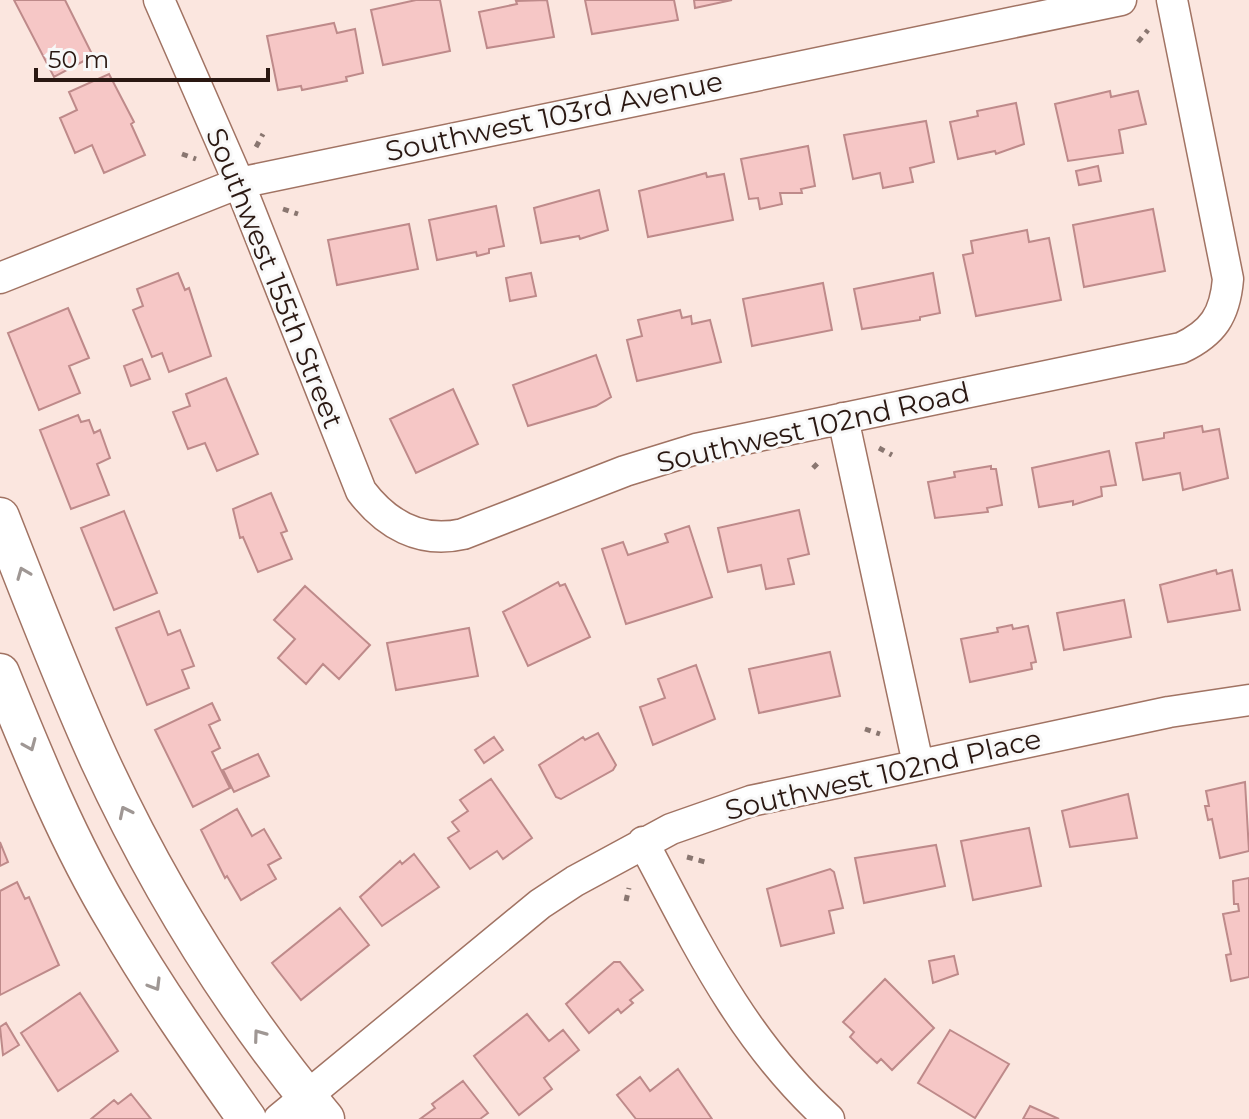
<svg xmlns="http://www.w3.org/2000/svg" width="1249" height="1119" viewBox="0 0 1249 1119" font-family="Montserrat,sans-serif">
  <style>
    .building { fill: #f6c7c6; stroke: #be8a8a; stroke-width: 2 }
    .lines { fill: none; stroke-linecap: round; stroke-linejoin: round }
    .minor-casing { stroke: #a17363; stroke-width: 33 }
    .tertiary-casing { stroke: #a17363; stroke-width: 41 }
    .path { stroke: #897670; stroke-width: 5; stroke-dasharray: 6 6; stroke-linecap: butt }
    .minor { stroke: #fff; stroke-width: 30 }
    .tertiary { stroke: #fff; stroke-width: 38 }
    .oneway { stroke: #9f9794 }
    .labels { text-anchor: middle; stroke-width: 6; stroke-linejoin: round; paint-order: stroke }
    .street-label { font-size: 28px; fill: #2a1812; stroke: #f8f8f8 }
  </style>
  <rect width="100%" height="100%" fill="#fbe6df"/>
  <path class="building" d="M14,0H65L93,56L54,77Z
    M416,0H440L450,51L383,65L371,10Z
    M547,0L554,37L487,48L479,12L517,4L516,1Z
    M585,0H674L678,20L592,34Z
    M694,0H732L695,8Z
    M334,23L337,33L355,29L363,73L346,77L347,81L302,90L301,86L278,90L267,36Z
    M109,74L134,122L131,124L145,155L104,173L92,145L75,153L60,118L77,110L69,92Z
    M1110,91L1111,97L1138,91L1146,124L1119,130L1123,153L1068,161L1055,104Z
    M1016,103L1024,144L996,154L995,151L958,159L950,122L978,116L977,111Z
    M926,121L934,162L910,168L913,182L883,188L880,173L853,179L844,135Z
    M808,146L815,186L801,189L802,193H780L782,204L760,209L758,198L749,199L741,159Z
    M1098,166L1101,181L1079,185L1076,171Z
    M706,173L707,177L724,174L733,220L648,237L639,191Z
    M599,190L608,230L580,239L579,236L541,243L534,208Z
    M496,206L504,246L489,249V253L477,256L476,252L437,260L429,220Z
    M1153,209L1165,271L1084,287L1073,225Z
    M409,224L418,269L337,285L328,240Z
    M1027,230L1029,242L1049,238L1061,300L976,316L963,255L973,253L971,241Z
    M178,273L185,290L189,288L211,356L169,372L162,353L152,357L133,310L143,306L137,289Z
    M531,273L536,296L510,301L506,278Z
    M933,273L940,313L920,317V320L862,329L854,289Z
    M823,283L832,330L752,346L743,299Z
    M68,308L89,358L69,366L80,393L39,410L8,333Z
    M680,310L682,318L691,316L692,324L710,320L721,362L637,381L627,340L642,336L638,320Z
    M596,355L611,397L596,406L528,426L513,385Z
    M142,359L150,379L131,386L124,366Z
    M226,378L258,454L217,471L205,443L188,449L173,412L190,406L186,394Z
    M453,389L478,444L416,473L390,419Z
    M78,415L81,422L89,420L94,433L100,430L110,458L97,464L109,495L71,509L40,430Z
    M1202,426L1203,432L1219,429L1228,478L1183,490L1180,473L1143,480L1136,443L1164,438V433Z
    M1109,451L1116,485L1101,487L1102,496L1073,505V501L1039,507L1032,468Z
    M991,466V469H996L1002,505L987,508L988,512L935,518L928,482L955,477L954,472Z
    M271,493L287,531L281,533L292,559L258,572L243,537L240,538L233,509Z
    M799,510L809,554L788,559L794,584L766,589L761,565L728,572L718,528Z
    M124,511L157,593L114,610L81,528Z
    M689,526L712,597L626,624L602,549L623,542L628,555L668,542L665,534Z
    M1216,570L1217,574L1232,570L1240,610L1168,622L1160,585Z
    M558,582L560,586L565,584L590,637L528,666L503,612Z
    M305,586L370,645L339,679L323,664L306,684L278,658L295,639L274,620Z
    M1124,600L1131,637L1064,650L1057,613Z
    M159,611L168,635L180,630L194,666L182,670L189,688L147,705L116,628Z
    M1012,625L1013,629L1028,626L1036,662L1031,663L1032,669L970,682L961,639L998,632L997,628Z
    M469,628L478,676L396,690L387,643Z
    M830,652L840,696L759,713L749,669Z
    M696,665L715,719L653,745L640,707L665,698L658,679Z
    M212,703L220,720L209,725L220,748L212,752L230,788L193,807L155,730Z
    M598,733L616,765L613,770L561,799L556,797L539,765L583,737L585,740Z
    M494,737L503,750L484,763L475,750Z
    M258,754L269,776L234,792L223,770Z
    M491,779L532,838L503,859L497,851L470,869L448,838L459,831L452,822L468,811L460,800Z
    M1245,782L1249,851L1220,858L1212,819L1208,820L1205,806H1209L1206,791Z
    M1128,794L1137,838L1070,847L1062,811Z
    M237,809L252,836L264,829L281,858L268,865L276,879L241,900L227,876L225,878L201,830Z
    M1029,828L1041,886L973,900L961,841Z
    M0,842L8,862L0,866Z
    M936,845L945,886L864,903L855,858Z
    M414,854L439,887L382,926L360,897L400,861L402,864Z
    M830,869L834,872L843,908L829,911L834,933L781,946L767,889Z
    M1249,878V977L1231,981L1226,955L1231,954L1223,914L1239,911L1238,904H1234L1233,881Z
    M17,882L25,899L29,897L59,965L0,995V891Z
    M340,908L369,945L301,1000L272,963Z
    M954,956L958,974L933,983L929,961Z
    M614,962H620L643,990L630,1000L633,1003L621,1013L618,1009L589,1033L566,1004Z
    M885,979L934,1028L892,1070L881,1059L877,1063L863,1050L850,1037L854,1032L843,1022Z
    M80,993L118,1051L58,1091L21,1033Z
    M527,1014L549,1041L563,1030L579,1050L544,1078L552,1089L519,1115L474,1056Z
    M6,1023L19,1045L3,1055L0,1027Z
    M950,1030L1009,1064L975,1118L918,1083Z
    M678,1069L712,1119H636L617,1095L640,1077L650,1091Z
    M463,1081L488,1113L480,1119H420L435,1108L432,1104Z
    M131,1094L151,1119H91L114,1100L118,1104Z
    M1030,1106L1059,1119H1023Z"/>
  <g class="lines">
    <defs>
      <path id="minor" d="M159,0L239,183L361,491C386,524 420,544 463,534L625,471L696,449L1181,348C1213,333 1225,315 1228,279L1172,0
        M0,278L239,183L1121,0
        M843,418L918,764
        M643,842C697,944 742,1040 829,1119
        M279,1119L540,904L575,881L671,829L751,801L1169,712L1249,700"/>
      <path id="tertiary" d="M0,517C32,598 63,680 99,759C159,889 233,1009 325,1119
        M0,673C34,757 69,843 116,921C156,990 201,1054 247,1119"/>
    </defs>
    <use href="#minor" class="minor-casing"/>
    <use href="#tertiary" class="tertiary-casing"/>
    <path class="path" d="M1138,42L1148,30
      M256,147L263,134
      M182,154L196,159
      M283,209L298,214
      M879,448L892,455
      M813,468L821,460
      M865,729L880,734
      M687,857L705,862
      M626,901L629,888"/>
    <use href="#minor" class="minor"/>
    <use href="#tertiary" class="tertiary"/>
  </g>
  <defs><path id="oneway-chevron" d="M-2-3.5L2.5 0L-2 3.5" fill="none" stroke-width="1.6" stroke-linecap="round" stroke-linejoin="round" transform="scale(2)"/></defs>
  <g class="oneway">
    <use href="#oneway-chevron" transform="translate(23 573) rotate(-112)"/>
    <use href="#oneway-chevron" transform="translate(30 745) rotate(67)"/>
    <use href="#oneway-chevron" transform="translate(125 812) rotate(-116)"/>
    <use href="#oneway-chevron" transform="translate(155 985) rotate(59)"/>
    <use href="#oneway-chevron" transform="translate(259 1035) rotate(-126)"/>
  </g>
  <g class="labels">
    <g class="street-label">
      <text transform="translate(554 116) rotate(-12)" y="10">Southwest 103rd Avenue</text>
      <text transform="translate(275 278) rotate(68)" y="10">Southwest 155th Street</text>
      <text transform="translate(813 427) rotate(-13)" y="10">Southwest 102nd Road</text>
      <text transform="translate(883 774) rotate(-13)" y="10">Southwest 102nd Place</text>
    </g>
  </g>
  <path d="M36 68v12h232v-12" fill="none" stroke="#2a1812" stroke-width="4"/>
  <text x="48" y="68" font-size="24" fill="#2a1812" stroke="#f8f8f8" stroke-width="6" paint-order="stroke">50 m</text>
</svg>
